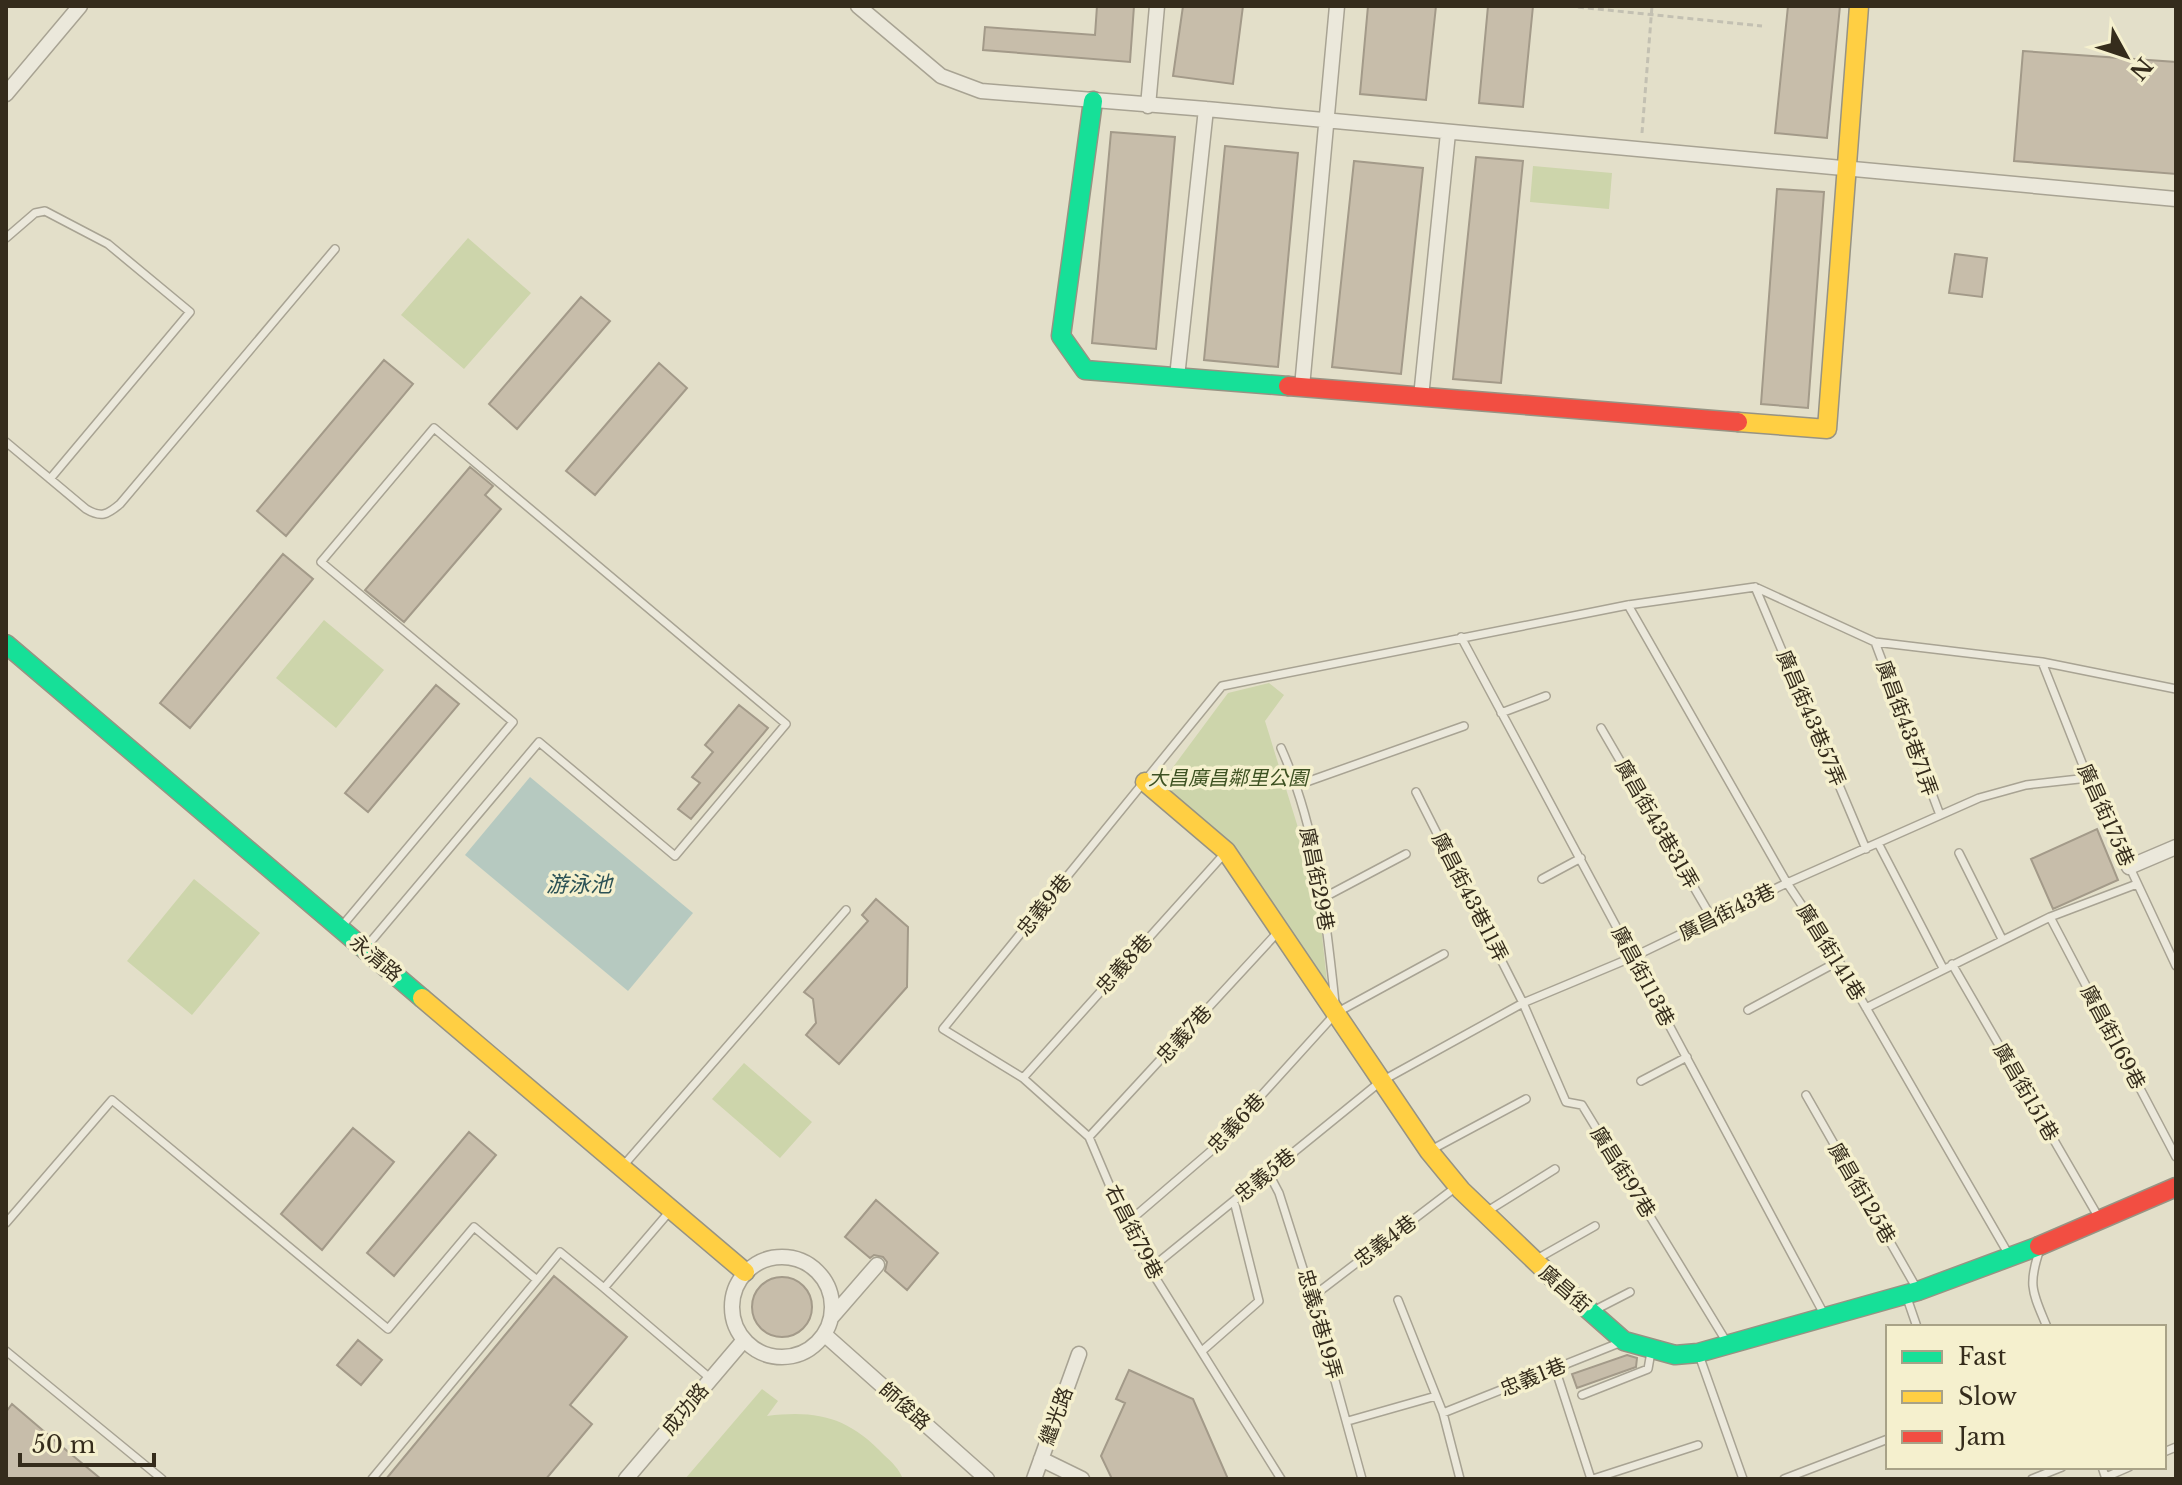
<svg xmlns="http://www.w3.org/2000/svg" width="2182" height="1485" viewBox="0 0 2182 1485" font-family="'Libre Baskerville','Noto Sans TC',serif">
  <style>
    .green { fill: #cdd5ab }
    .water { fill: #b6c9c0 }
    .building { fill: #c7bdaa; stroke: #a39a89; stroke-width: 2 }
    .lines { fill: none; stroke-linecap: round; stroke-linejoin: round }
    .lane-casing { stroke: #a8a393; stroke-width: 10 }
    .street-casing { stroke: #a8a393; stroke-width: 17 }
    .fast-casing { stroke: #979383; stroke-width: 21 }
    .slow-casing { stroke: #979383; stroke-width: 21 }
    .jam-casing { stroke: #979383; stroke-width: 21 }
    .path { stroke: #c3c0b2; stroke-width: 3; stroke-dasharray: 6 4; stroke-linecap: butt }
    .lane { stroke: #ebe8db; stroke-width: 7 }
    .street { stroke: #ebe8db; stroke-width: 14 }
    .fast { stroke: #16e098; stroke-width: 18 }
    .slow { stroke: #ffcf43; stroke-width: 18 }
    .jam { stroke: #f24e42; stroke-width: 18 }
    .labels { text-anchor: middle; stroke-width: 7; stroke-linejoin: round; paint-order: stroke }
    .street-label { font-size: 20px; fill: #352c1c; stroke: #f5f0ce }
    .park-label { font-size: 20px; font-style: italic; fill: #3e5222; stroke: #f5f0ce }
    .water-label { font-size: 22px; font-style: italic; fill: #2b5155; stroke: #f5f0ce }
  </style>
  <rect width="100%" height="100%" fill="#e3dfc9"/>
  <path class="green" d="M1533,166L1612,173L1609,209L1530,202Z
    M468,238L531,293L464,369L401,315Z
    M324,620L384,670L336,728L276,678Z
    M1269,683L1284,695L1265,721L1317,889L1328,991L1159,786L1228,693Z
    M194,879L260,933L192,1015L127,961Z
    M744,1063L812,1122L780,1158L712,1099Z
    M762,1389L778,1401L767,1416C817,1410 848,1417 884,1455C892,1462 899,1469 903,1479H685Z"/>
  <path class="water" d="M530,777L693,913L628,991L465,855Z"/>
  <path class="building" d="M1097,6H1134L1130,62L983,50L985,27L1095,35Z
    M1183,6H1243L1233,84L1173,76Z
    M1368,6H1436L1426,100L1360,94Z
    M1488,6H1533L1523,107L1479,103Z
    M1788,6H1840L1827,138L1775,133Z
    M2023,51L2176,62V174L2014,161Z
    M1111,132L1175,137L1156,349L1092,343Z
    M1225,146L1298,153L1278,367L1204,360Z
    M1476,157L1523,161L1501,383L1453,379Z
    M1354,161L1423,168L1401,374L1332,367Z
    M1777,189L1824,192L1808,408L1761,404Z
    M1955,254L1987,258L1982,297L1949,293Z
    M581,297L610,321L517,429L489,404Z
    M384,360L413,384L286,536L257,511Z
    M659,363L687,388L595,495L566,471Z
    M470,467L493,486L485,495L501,509L404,622L365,590Z
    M283,554L313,579L190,728L160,703Z
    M436,685L459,704L368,812L345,793Z
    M739,705L768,728L691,819L678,809L700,783L692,777L713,752L705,745Z
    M2097,829L2118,880L2053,909L2031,859Z
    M876,899L908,927L907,987L839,1064L806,1035L816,1023L813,999L804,992L868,921L862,915Z
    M353,1128L394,1162L322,1250L281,1214Z
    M469,1132L496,1155L394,1276L367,1253Z
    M876,1200L938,1253L907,1290L885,1271L887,1262L883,1257L874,1255L870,1258L845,1237Z
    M554,1276L627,1337L570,1405L592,1424L546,1479H386Z
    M752 1307a30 30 0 1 1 60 0a30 30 0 1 1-60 0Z
    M358,1340L382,1360L361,1385L337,1365Z
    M1627,1355L1637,1358L1636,1367L1577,1388L1572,1374Z
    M1129,1370L1193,1399L1228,1479H1112L1101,1456L1125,1403L1116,1399Z
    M12,1404L60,1445L101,1479H6V1412Z"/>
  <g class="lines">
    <defs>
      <path id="lane" d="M6,238L35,213L45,211L108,244L190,312L50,479
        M6,442L86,509C101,518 107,515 120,504L335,249
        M1755,587L1866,849
        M1628,605L1787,883L1839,961L2009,1255
        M1461,637L1825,1316
        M1875,642L1940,815
        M2042,662L2088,778L2176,966
        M1501,713L1546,696
        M1601,728L1713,920
        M1281,748C1317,828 1326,917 1335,1003
        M1298,785L1464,726
        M1416,792L1523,1003L1566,1102L1582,1105L1726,1341
        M1878,843L1943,968
        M1959,853L2002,939
        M1542,879L1581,858
        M1323,898L1406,854
        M2050,917L2176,1157
        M342,926L513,722L321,562L434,428L786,724L675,856L539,742L367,946
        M1952,964L2099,1218
        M1866,1008L2050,917L2137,884
        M1748,1010L1839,961
        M1023,1078L1225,853
        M1641,1081L1687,1057
        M1806,1095L1917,1289
        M1089,1137L1278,932
        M1431,1150L1526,1099
        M623,1166L846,910
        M1268,1172L1279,1193L1312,1297L1362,1479
        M1486,1212L1555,1169
        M6,1223L112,1100L388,1329L474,1227L537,1280L560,1252L604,1288L670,1211
        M1126,1224L1211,1151L1336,1013L1444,954
        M2040,1249C2027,1286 2033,1293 2047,1327
        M1535,1260L1595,1226
        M1150,1269L1380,1082L1523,1003L1633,957L1787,883L1979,798L2026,785L2088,778
        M604,1288L711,1379
        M1906,1295L1917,1327
        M1312,1297L1456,1187
        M1398,1300L1443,1413L1460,1479
        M1593,1311L1630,1292
        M6,1351L162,1479
        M1202,1351L1259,1301L1234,1201
        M1699,1355L1743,1479
        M1555,1368L1591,1479
        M1582,1395L1648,1369L1651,1352
        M1443,1413L1619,1343
        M1348,1421L1436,1396
        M2164,1452L2176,1447
        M2102,1467L2106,1479
        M2106,1477L2129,1467
        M372,1479L537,1280
        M1281,1479L1150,1269L1126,1224L1089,1137L1023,1078L943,1029L1222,686L1628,605L1755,587L1875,642L2042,662L2176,689
        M1593,1479L1698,1445
        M1784,1479L1888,1439
        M2032,1479L2062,1467"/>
      <path id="street" d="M858,6L941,76L981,91L1206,109L2176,199
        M6,94L80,6
        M1148,106L1157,6
        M1177,377L1206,109
        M1302,387L1337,6
        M1421,397L1448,133
        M2129,867L2176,847
        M732 1307a50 50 0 1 1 100 0a50 50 0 1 1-100 0Z
        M831,1318L877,1265
        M824,1334L987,1479
        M1041,1459L1082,1479
        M626,1479L744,1340
        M1034,1479L1079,1354"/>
      <path id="fast" d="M1093,101L1061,336L1085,370L1288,386
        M6,644L422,998
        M1557,1282L1624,1341L1675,1355L1698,1353L1918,1291L2039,1246"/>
      <path id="slow" d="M1738,422L1827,429L1859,6
        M1145,782L1226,851L1429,1151L1461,1190L1557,1282
        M422,998L745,1272"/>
      <path id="jam" d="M1288,386L1738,422
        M2039,1246L2176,1187"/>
    </defs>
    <use href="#lane" class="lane-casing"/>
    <use href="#street" class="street-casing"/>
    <use href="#fast" class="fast-casing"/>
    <use href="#slow" class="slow-casing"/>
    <use href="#jam" class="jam-casing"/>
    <path class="path" d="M1568,6L1762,26
      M1642,133L1652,6"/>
    <use href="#lane" class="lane"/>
    <use href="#street" class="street"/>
    <use href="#fast" class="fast"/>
    <use href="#slow" class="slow"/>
    <use href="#jam" class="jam"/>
  </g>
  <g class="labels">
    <g class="street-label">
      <text transform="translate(1811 718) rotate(67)" y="7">廣昌街43巷57弄</text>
      <text transform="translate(1907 728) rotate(70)" y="7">廣昌街43巷71弄</text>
      <text transform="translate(2106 815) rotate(66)" y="7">廣昌街175巷</text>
      <text transform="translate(1657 824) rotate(60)" y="7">廣昌街43巷31弄</text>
      <text transform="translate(1317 879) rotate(79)" y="7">廣昌街29巷</text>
      <text transform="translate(1470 897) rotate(63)" y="7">廣昌街43巷11弄</text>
      <text transform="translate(1044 905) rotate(-51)" y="7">忠義9巷</text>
      <text transform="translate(1727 912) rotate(-26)" y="7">廣昌街43巷</text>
      <text transform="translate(1831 952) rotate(58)" y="7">廣昌街141巷</text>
      <text transform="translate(376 958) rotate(40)" y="7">永清路</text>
      <text transform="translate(1124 964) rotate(-48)" y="7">忠義8巷</text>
      <text transform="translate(1643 976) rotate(62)" y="7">廣昌街113巷</text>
      <text transform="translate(1184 1034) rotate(-47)" y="7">忠義7巷</text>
      <text transform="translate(2113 1037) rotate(62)" y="7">廣昌街169巷</text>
      <text transform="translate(2026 1092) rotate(60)" y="7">廣昌街151巷</text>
      <text transform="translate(1236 1123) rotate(-47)" y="7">忠義6巷</text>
      <text transform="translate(1623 1172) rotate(58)" y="7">廣昌街97巷</text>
      <text transform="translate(1265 1175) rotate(-39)" y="7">忠義5巷</text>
      <text transform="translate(1862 1193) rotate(60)" y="7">廣昌街125巷</text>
      <text transform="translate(1134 1232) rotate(63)" y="7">右昌街79巷</text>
      <text transform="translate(1385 1241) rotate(-37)" y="7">忠義4巷</text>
      <text transform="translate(1565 1289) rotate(41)" y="7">廣昌街</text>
      <text transform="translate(1320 1324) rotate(74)" y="7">忠義5巷19弄</text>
      <text transform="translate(1533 1377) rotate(-22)" y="7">忠義1巷</text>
      <text transform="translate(905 1406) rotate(42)" y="7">師俊路</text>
      <text transform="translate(685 1409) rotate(-50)" y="7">成功路</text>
      <text transform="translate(1056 1416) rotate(-70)" y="7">繼光路</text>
    </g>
    <g class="park-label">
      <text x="1228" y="785">大昌廣昌鄰里公園</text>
    </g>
    <g class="water-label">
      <text x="579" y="892">游泳池</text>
    </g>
  </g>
  <rect width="2182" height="1485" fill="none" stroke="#352c1c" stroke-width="16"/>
  <rect x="1886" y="1325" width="280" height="144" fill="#f5f0ce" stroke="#a8a287" stroke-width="2"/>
  <rect x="1902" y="1351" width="40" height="12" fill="#16e098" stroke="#a8a287" stroke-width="2"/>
  <text x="1958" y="1365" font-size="24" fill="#352c1c">Fast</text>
  <rect x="1902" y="1391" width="40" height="12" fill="#ffcf43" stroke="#a8a287" stroke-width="2"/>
  <text x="1958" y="1405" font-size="24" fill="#352c1c">Slow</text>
  <rect x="1902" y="1431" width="40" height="12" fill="#f24e42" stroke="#a8a287" stroke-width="2"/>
  <text x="1958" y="1445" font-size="24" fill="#352c1c">Jam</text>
  <g transform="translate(2126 56) rotate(130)" stroke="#f5f0ce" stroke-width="6" paint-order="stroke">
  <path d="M0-6L14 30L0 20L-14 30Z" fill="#352c1c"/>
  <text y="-12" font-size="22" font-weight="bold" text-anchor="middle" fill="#352c1c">N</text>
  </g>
  <path d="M20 1453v12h134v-12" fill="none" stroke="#352c1c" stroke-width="4"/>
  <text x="32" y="1453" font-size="24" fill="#352c1c" stroke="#f5f0ce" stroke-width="6" paint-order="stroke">50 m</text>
</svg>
